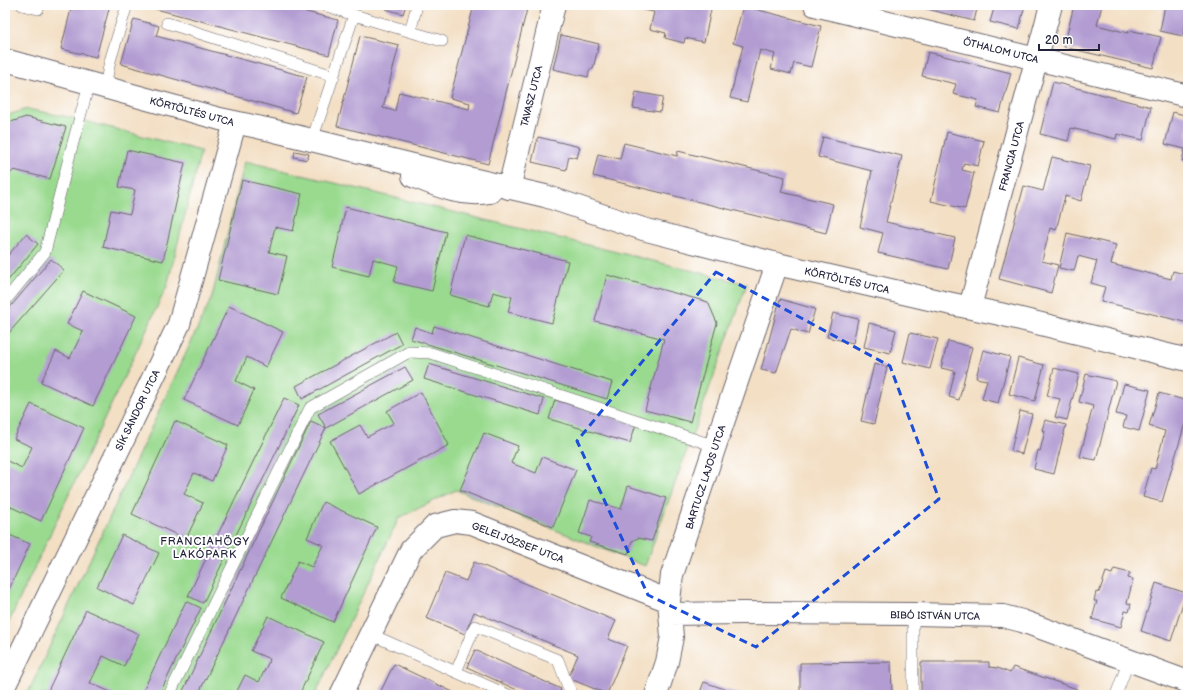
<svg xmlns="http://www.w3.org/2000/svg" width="1193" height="700" viewBox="0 0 1193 700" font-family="'Balsamiq Sans',sans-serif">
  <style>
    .green { fill: #9ada8f; stroke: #5e7e65 }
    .building { fill: #b29cd2 }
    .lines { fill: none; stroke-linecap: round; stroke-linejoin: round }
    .lane-casing { stroke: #6b646b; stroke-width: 12 }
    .street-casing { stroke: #6b646b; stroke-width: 24 }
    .lane { stroke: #fff; stroke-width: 11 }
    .street { stroke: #fff; stroke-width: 22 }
    .marked { fill: none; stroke: #1d4ed8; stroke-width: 3; stroke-dasharray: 8 5; stroke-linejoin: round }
    .labels { text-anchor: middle; stroke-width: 4; stroke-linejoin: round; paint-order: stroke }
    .street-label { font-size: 10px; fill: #22223b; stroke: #fff }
    .neighbourhood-label { font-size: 11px; letter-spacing: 1px; fill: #22223b; stroke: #fff }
  </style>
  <rect width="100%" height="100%" fill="#fff"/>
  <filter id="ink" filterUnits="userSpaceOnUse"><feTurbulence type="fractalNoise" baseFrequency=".025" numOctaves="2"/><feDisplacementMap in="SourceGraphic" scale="8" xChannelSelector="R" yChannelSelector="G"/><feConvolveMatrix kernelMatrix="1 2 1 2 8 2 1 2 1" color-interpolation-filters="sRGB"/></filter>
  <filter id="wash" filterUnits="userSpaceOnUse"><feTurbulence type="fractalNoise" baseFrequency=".012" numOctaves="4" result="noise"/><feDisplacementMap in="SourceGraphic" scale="16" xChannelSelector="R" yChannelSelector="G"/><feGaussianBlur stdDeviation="0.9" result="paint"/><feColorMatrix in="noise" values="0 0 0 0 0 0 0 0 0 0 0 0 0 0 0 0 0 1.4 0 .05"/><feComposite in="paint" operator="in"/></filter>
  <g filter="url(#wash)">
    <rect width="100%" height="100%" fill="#f3dfc4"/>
    <path class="green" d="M27,109L69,117L201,151L167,286L5,630V116Z
      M245,161L747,284L645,566L456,490L399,518L315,695H27L212,297Z"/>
    <g id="blocks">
      <path class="building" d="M72,5H110L96,57L61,49Z
        M141,5H279L338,20L329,55Z
        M387,5H406L403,14L386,9Z
        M474,5H528L488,164L337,126L360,36L399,45L383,108L395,111L399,92L469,109L470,103L450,98Z
        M628,5H712L704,42L685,38L684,43L665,38L666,33L650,29L654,12L627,7Z
        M912,5H978L974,21Z
        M995,5H1025L1019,29L990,22Z
        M1074,5H1102L1097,25L1128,33L1129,30L1161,37L1153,68L1064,47Z
        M1165,5H1188V12L1183,36L1160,31Z
        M743,6L821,26L811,67L794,63L791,74L771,69L775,54L760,50L747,102L730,98L743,46L733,43Z
        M134,19L159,26L156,36L307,77L296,113L121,64Z
        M561,35L599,44L593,69H590L588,77L553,69Z
        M928,52L1011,73L1000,113L976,107L978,100L953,94L956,84L922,76Z
        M1053,82L1151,107L1143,140L1117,134L1116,139L1071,128L1068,141L1040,134Z
        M636,92L663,97L660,112L633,108Z
        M1173,112L1188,116V162L1182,161L1185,149L1165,144Z
        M26,117L66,127L50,179L14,170L5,178V124Z
        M947,132L984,141L978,166L964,163L962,170L974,173L965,209L931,201Z
        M538,137L580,147L577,158L569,156L566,170L532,162Z
        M823,137L902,156L886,222L955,238L948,269L878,253L883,233L860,227L872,171L818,157Z
        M624,143L677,156L678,151L785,177L781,192L833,204L826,233L593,176L598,154L620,159Z
        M127,150L185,163L163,261L103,247L111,210L130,214L135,190L119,187Z
        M295,151L309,154L307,160L294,157Z
        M1052,157L1090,166L1081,201L1065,196L1056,230L1050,228L1042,261L1058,265L1051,293L999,279L1024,186L1043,191Z
        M242,180L302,194L293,231L275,227L269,252L287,256L278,294L218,280Z
        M346,207L446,232L432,291L394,282L398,266L373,259L369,276L332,267Z
        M1067,233L1116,245L1111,264L1171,279L1173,271L1188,275V323L1101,301L1105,287L1091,283L1097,261L1078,256L1074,271L1059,268Z
        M26,234L38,244L5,284V259Z
        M465,235L568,261L552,323L508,312L512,297L493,292L489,306L450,295Z
        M51,259L64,270L7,335L5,339V313Z
        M607,275L708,302L717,323L690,422L645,410L664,339L595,321Z
        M83,291L136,316L93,406L41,382L56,351L70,358L83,331L67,324Z
        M780,299L815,309L808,334L791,329L776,373L761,370Z
        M229,306L283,332L266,367L247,357L236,381L254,390L238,425L184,400Z
        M833,313L858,319L853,343L827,337Z
        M869,323L896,330L890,353L864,347Z
        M434,326L612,382L607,399L411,339L415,327L432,333Z
        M396,332L402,344L302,399L296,386Z
        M910,333L938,339L930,369L903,362Z
        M948,341L972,347L959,400L949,397L955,371L941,368Z
        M983,350L1010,357L998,403L982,399L987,380L976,378Z
        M1018,358L1044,365L1035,401L1009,394Z
        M429,364L544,399L540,415L424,379Z
        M874,364L887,367L874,424L861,421Z
        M405,367L413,380L326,428L198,695H181L311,421L326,428L318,414Z
        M1054,368L1079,374L1067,420L1055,417L1060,399L1047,396Z
        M1086,374L1116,381L1096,460L1080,457L1093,406L1079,402Z
        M1124,384L1150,390L1139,431L1123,427L1126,416L1116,414Z
        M421,392L449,445L359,494L330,441L360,425L367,437L394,423L387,411Z
        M1159,393L1188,401V413L1162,502L1143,497L1151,468L1155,469L1165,431L1149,426Z
        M284,398L299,405L203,603L188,596Z
        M555,400L636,424L630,443L549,419Z
        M31,404L84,428L41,521L5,504V460L22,468L32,447L14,439Z
        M1020,411L1032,414L1022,454L1011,451Z
        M1045,420L1066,425L1054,474L1034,469L1038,450L1040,451L1045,431L1042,430Z
        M175,421L228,445L212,481L194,473L184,494L203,503L186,539L132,514Z
        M484,433L518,446L511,463L536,473L542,457L576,470L553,527L460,490Z
        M628,486L666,498L652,541L638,538L632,541L628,554L589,542L591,537L579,533L590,500L621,509Z
        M323,502L377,527L333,622L281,598L298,561L312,567L323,545L307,538Z
        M5,533L30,544L5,598Z
        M122,535L159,553L134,605L97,587Z
        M474,562L616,621L608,639L627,646L607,694L568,678L578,655L474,612L465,634L426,618L445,573L466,581Z
        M1114,569L1130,573L1128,578L1133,580L1127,603L1131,604L1129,612L1125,611L1121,627L1092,619L1097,601H1094L1096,592L1099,593L1106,572L1112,574Z
        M1156,583L1186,593L1171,641L1141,631Z
        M186,601L201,608L160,693L159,695H141Z
        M86,610L139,634L124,666L103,656L90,683L113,693L112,695H46Z
        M268,616L324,642L299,695H235L245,675L259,682L270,659L251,651Z
        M475,650L561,689L559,695H528L467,667Z
        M891,662L892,695H800V663Z
        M921,662H989V667L998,668L1010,673L1013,667L1077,689L1075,695H921Z
        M394,664L453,692L451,695H379Z
        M704,682L742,695H699Z"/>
    </g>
  </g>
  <g filter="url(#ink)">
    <use href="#blocks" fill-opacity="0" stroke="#6b646b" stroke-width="1"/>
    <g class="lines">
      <defs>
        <path id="lane" d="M22,5L38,9L39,5
          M324,5L354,15
          M167,23L334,76
          M410,32L417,5
          M105,87L110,61L127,5
          M312,140L354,15L442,41
          M5,301L45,252L71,150L89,84
          M913,614V695
          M370,634L508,695
          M456,672L475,626L558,660L567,684L573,695
          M169,695L310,408L409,352L431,353L715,446
          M1116,695L1129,660"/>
        <path id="street" d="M815,5L1188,96
          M5,60L220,119L271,130L433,170L545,196L643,229L777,264L938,301L1000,314L1188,360
          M413,176C438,186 462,197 490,192
          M509,188L554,5
          M970,307L1051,5
          M670,614L742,613L913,614L1003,616L1022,621L1188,682
          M5,685L179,324L235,123
          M341,695L411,550L435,526L455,521L472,523L669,601
          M656,695L667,662L672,637L669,601L672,575L715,446L777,264"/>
      </defs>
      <use href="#lane" class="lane-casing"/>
      <use href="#street" class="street-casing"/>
      <use href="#lane" class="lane"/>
      <use href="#street" class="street"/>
    </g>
  </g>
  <path class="marked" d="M716,272L890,366L939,499L756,647L648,595L577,441Z"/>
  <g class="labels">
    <g class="street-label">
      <text transform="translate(1001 50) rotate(14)" y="4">ÖTHALOM UTCA</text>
      <text transform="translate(531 96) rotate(-76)" y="4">TAVASZ UTCA</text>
      <text transform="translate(192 111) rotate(15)" y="4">KÖRTÖLTÉS UTCA</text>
      <text transform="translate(1011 156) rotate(-75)" y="4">FRANCIA UTCA</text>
      <text transform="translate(847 280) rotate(13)" y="4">KÖRTÖLTÉS UTCA</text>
      <text transform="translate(137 410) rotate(-64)" y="4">SÍK SÁNDOR UTCA</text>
      <text transform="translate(705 477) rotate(-72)" y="4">BARTUCZ LAJOS UTCA</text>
      <text transform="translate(518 542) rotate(21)" y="4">GELEI JÓZSEF UTCA</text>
      <text transform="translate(935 615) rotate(1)" y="4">BIBÓ ISTVÁN UTCA</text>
    </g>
    <g class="neighbourhood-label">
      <text x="205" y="545">FRANCIAHÖGY<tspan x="205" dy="13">LAKÓPARK</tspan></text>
    </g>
  </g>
  <rect width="1193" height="700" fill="none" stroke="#fff" stroke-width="20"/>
  <path d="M1039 44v6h60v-6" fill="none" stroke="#22223b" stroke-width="2"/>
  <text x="1045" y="44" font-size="12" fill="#22223b" stroke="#ffffff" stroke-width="3" paint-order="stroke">20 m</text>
</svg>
